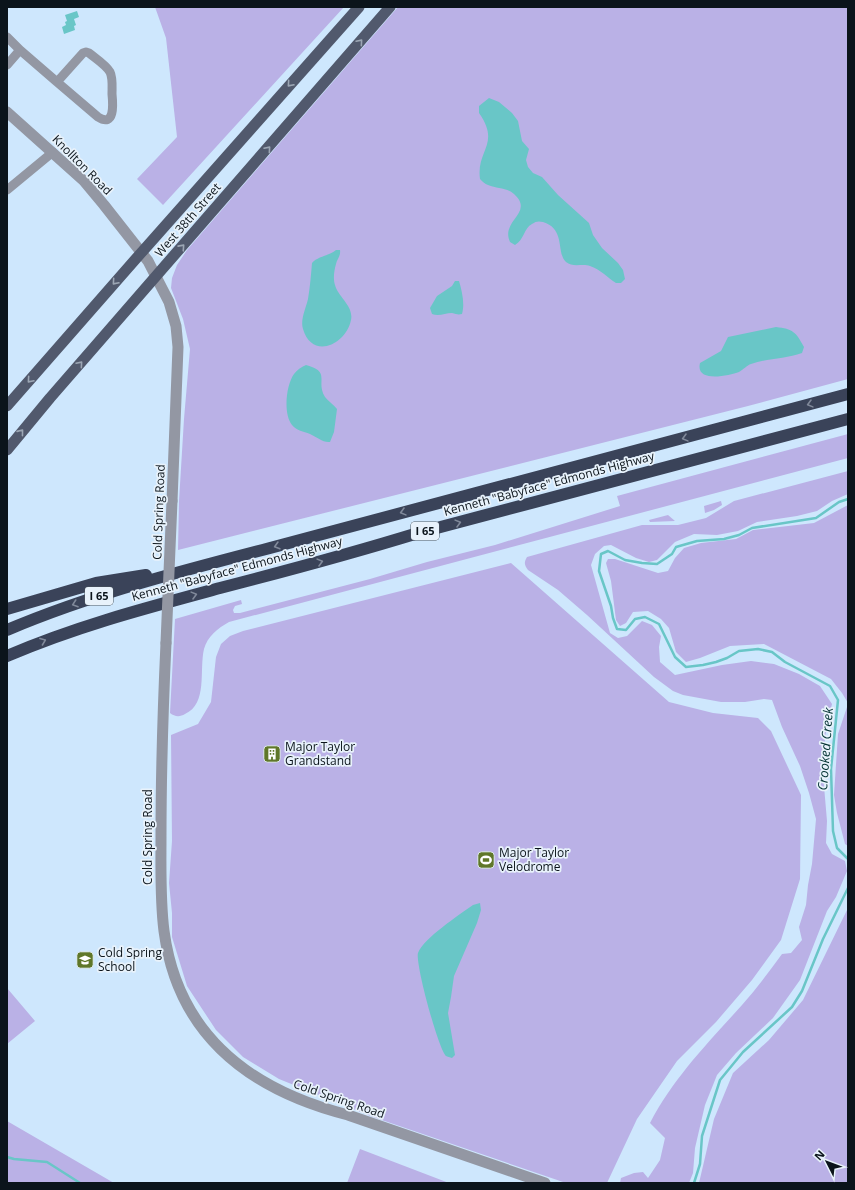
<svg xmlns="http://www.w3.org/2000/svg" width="855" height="1190" viewBox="0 0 855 1190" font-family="'Open Sans',sans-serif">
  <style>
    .green { fill: #bab1e6 }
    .water { fill: #69c6c7 }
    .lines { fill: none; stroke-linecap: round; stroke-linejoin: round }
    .stream { stroke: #69c6c7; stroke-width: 2.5 }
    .minor { stroke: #9397a3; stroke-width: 9 }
    .tertiary { stroke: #9397a3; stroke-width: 11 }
    .primary { stroke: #51596d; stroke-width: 11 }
    .motorway { stroke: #3a4359; stroke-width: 12 }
    .tertiary-bridge { stroke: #9397a3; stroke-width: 11 }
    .oneway { stroke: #9ca6b4 }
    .oneway2 { stroke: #80899a }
    .labels { text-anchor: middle; stroke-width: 3.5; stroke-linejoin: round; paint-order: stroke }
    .shield { fill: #e8f2fb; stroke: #4d575e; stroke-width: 1 }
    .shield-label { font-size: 11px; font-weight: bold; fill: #0b141b }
    .street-label { font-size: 12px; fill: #0b141b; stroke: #e8f2fb }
    .poi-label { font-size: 12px; fill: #0b141b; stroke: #e8f2fb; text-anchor: start }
    .water-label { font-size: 13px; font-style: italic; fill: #033333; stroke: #e8f2fb }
  </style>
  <rect width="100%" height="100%" fill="#cee7fd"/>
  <path class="green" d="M155,7H344L163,205L137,179L177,137L166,38Z
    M398,7H848V379L748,406L178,550L179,501L184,419L190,349L183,319L171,288L172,278L177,265L187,250Z
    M848,434V458L229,622C218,628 207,637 204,649C199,670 208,704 185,714C180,717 175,717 170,713L175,619L241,600L242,604L235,606L233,610L234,613H240L370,579L427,562L495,545L620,506L617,496Z
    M848,471V494L832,501L817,511L797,516L757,522L738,531L717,535L694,534L675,542L657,560L649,562L636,558L611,545L604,546L595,554L591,565L610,633L618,638L627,636L642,621L652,625L661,636L659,647L660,662L675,675L722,665L751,661L774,664L799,674L820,686L832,704L827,724L822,763L827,821L826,843L832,854L845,861L847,871L836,897L827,911L800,980L773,1018L736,1053L717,1075L705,1105L695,1148L693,1173L689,1183H620L621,1178L634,1173L643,1172L648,1178L660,1160L665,1138L650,1123C674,1077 708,1043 742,1005C756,989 769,972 782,954L791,953L802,940L799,927L806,905L808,885L812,864L816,819L809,793L800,766L782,727L772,700L764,699L745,702H721L683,695L673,691L654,677L587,615L558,590L528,570C524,565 524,562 527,557L642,525H678L706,518L734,501Z
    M721,501L722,505L714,510L705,513L704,506Z
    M848,505V703L842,693L831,679L764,644L730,646L700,658L686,662L676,652L669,628L661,619L648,611L633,612L626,623L620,626L616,620L611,581L606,563L608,559H615L658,573L668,571L675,558L684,548L701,543L736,539L753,530L814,523Z
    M668,515L675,521L650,522L649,520Z
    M511,563L669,702L713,713L758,718L771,731L801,795L800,879L781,940L752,980L716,1022L677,1061L637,1119L607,1183H566L373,1117L279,1079L243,1057L216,1030L187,986L172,937V913L169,883L172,841L171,735L198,724L211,702L216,657L221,644L230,636L243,631Z
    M848,704V846L845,844L837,813L834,795L838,734Z
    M848,908V1183H699L714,1119L733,1073L769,1040L803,1000Z
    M7,988L35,1021L7,1044Z
    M7,1121L114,1183H7Z
    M360,1149L449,1183H347Z"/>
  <path class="water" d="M77,11L79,17L74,19L76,25L74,26L75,30L64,34L62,27L66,25L65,22L67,21L65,15Z
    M489,98L499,102L512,113L518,121L522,141L529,149L526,160L528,167L533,173L542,177L558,195L589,223L593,235L602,248L618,263L623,270L625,279L621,283H616C608,278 600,269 590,266C583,263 573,268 566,262C556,253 566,229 543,222C539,221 536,221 532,224C524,228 524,240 515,245L510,242C500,220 535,213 514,194C506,187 497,189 488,185C485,184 482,181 480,179C476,150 501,144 479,113V106Z
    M336,250H340C341,256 337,259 336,264C334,271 333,279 335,285C338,297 354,306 351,320C346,345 312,360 303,329C300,320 306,308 308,299C310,287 311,275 312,263C318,256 329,256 336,250Z
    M455,281H459C462,291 465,304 462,314C458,315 456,314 452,313C445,313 439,317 432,314L430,308L437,296L452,286Z
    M776,327C793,329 796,332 804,347L802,353C786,359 768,358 751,364C747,365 743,370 739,372C728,376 695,383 700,363L721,351L728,337Z
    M306,365C332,372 315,381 325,397C328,401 334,405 337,409L334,432L330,442C323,443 317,437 310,434C303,431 297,431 292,425C283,414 286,385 294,374C297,370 301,367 306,365Z
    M480,903L481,910L477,923L454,976L451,997L448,1013L455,1055L452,1058C450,1057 447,1057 446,1056C438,1048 415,963 418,953C424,938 459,915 473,905Z"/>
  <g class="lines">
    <path class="stream" d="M848,499L839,502L816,518L752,528L739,535L724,539L697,541L676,547L672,554L657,564L642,563L625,560L608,551L601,554L599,571L611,606L613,618L617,629L626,630L635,619L645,617L659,624L675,657L686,667L703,665L716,662L727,658L739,651L758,649L772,652L785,662L830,686L838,700L831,769L833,831L837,848L848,859
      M7,1157L14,1159L47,1162L80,1183
      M694,1183L700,1164L702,1136L720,1080L743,1052L792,1007L802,991L823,939L848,888"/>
    <path class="minor" d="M7,37L20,50L57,82
      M86,52L89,53C95,58 106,65 110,72C113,78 112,87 112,94C113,104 115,128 98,117L57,82L83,53Z
      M7,65L20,50
      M7,190L53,152"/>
    <path class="tertiary" d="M7,112L84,181L104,205L148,261L169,302L176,326L178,347L172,501
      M166,643C163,708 161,772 161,837C161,868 160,900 164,931C178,1036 250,1090 348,1115L545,1183"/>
    <path class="primary" d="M7,406L141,253L359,7
      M7,450L50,398L390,7"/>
    <path class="motorway" d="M7,609L96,583L146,575
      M7,630C92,594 181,571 270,548L848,394
      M7,656C77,626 146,608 220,588C286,571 353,553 418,533L848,419"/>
    <path class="tertiary-bridge" d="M166,643L172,501"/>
  </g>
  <defs><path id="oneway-chevron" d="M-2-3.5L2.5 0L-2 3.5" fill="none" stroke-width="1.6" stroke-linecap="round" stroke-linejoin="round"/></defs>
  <g class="oneway">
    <use href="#oneway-chevron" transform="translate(360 42) rotate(-49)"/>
    <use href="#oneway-chevron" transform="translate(290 84) rotate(131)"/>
    <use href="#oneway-chevron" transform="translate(268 149) rotate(-49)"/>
    <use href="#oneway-chevron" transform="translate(182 247) rotate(-48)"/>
    <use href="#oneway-chevron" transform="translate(115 282) rotate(131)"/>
    <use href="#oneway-chevron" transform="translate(80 364) rotate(-49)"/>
    <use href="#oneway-chevron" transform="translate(30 380) rotate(131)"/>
    <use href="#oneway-chevron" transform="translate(21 432) rotate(-51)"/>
  </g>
  <g class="oneway2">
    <use href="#oneway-chevron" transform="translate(810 404) rotate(165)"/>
    <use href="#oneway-chevron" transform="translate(685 438) rotate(165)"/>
    <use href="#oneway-chevron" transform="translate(403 512) rotate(165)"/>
    <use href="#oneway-chevron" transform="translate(458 523) rotate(-15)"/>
    <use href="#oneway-chevron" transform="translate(277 546) rotate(164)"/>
    <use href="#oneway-chevron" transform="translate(320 562) rotate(-15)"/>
    <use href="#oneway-chevron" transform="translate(194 595) rotate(-15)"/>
    <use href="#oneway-chevron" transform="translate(75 604) rotate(161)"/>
    <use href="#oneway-chevron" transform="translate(43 641) rotate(-21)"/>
  </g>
  <defs>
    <symbol id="building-square" viewBox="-11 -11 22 22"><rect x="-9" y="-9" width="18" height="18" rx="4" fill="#5f7729" stroke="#e8f2fb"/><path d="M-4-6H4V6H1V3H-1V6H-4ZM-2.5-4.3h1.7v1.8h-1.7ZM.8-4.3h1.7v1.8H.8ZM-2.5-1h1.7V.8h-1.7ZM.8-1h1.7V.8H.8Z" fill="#fff"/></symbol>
    <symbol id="stadium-square" viewBox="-11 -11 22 22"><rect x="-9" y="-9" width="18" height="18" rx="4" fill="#5f7729" stroke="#e8f2fb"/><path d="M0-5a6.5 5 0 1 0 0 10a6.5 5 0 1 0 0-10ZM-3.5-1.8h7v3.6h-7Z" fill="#fff"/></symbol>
    <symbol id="school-square" viewBox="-11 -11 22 22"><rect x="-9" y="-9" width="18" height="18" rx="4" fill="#5f7729" stroke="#e8f2fb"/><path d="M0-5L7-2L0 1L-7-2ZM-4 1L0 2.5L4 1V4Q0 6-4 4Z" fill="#fff"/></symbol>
  </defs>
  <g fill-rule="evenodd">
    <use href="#building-square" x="262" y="744" width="20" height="20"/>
    <use href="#stadium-square" x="476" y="850" width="20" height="20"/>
    <use href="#school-square" x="75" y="950" width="20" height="20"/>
  </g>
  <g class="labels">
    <g class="shield">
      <rect x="411" y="522" width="28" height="18" rx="3"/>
      <rect x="85" y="587" width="28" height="18" rx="3"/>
    </g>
    <g class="shield-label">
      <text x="425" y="535">I 65</text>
      <text x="99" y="600">I 65</text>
    </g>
    <g class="street-label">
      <text transform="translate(82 165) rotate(45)" y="4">Knollton Road</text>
      <text transform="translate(188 220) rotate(-49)" y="4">West 38th Street</text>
      <text transform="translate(549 484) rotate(-15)" y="4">Kenneth "Babyface" Edmonds Highway</text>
      <text transform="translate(159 512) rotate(-88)" y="4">Cold Spring Road</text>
      <text transform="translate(237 569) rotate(-15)" y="4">Kenneth "Babyface" Edmonds Highway</text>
      <text transform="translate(148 837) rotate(-90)" y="4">Cold Spring Road</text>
      <text transform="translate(339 1099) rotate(19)" y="4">Cold Spring Road</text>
    </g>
    <g class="poi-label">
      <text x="285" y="751">Major Taylor<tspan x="285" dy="14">Grandstand</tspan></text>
      <text x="499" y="857">Major Taylor<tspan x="499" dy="14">Velodrome</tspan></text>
      <text x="98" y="957">Cold Spring<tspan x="98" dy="14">School</tspan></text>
    </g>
    <g class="water-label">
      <text transform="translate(825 749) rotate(-86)" y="5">Crooked Creek</text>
    </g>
  </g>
  <rect width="855" height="1190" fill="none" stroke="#0b141b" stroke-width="16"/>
  <g transform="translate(827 1162) rotate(312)" stroke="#e8f2fb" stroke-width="3" paint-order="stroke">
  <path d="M0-3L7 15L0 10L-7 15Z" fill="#0b141b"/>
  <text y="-6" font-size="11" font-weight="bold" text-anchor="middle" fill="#0b141b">N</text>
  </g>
</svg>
